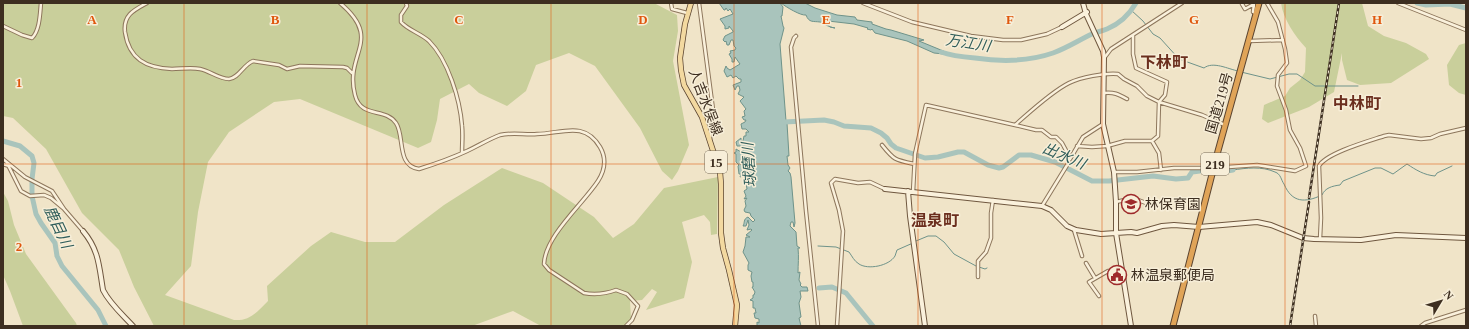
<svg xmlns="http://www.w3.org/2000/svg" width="1469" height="329" viewBox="0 0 1469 329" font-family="'Times New Roman','Noto Sans JP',serif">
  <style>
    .green { fill: #c9cf9b }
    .water { fill: #a9c4bc; stroke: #6f938a }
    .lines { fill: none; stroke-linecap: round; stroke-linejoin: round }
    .stream { stroke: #6f938a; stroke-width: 1 }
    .river { stroke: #a9c4bc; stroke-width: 5 }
    .street-casing { stroke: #8d765c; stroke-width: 4.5 }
    .secondary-casing { stroke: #6f573f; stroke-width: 6 }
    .primary-casing { stroke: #5b4430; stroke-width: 6 }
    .highway-casing { stroke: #5b4430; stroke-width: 7 }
    .street { stroke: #faf1dc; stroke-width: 2.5 }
    .secondary { stroke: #faf1dc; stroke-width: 4 }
    .primary { stroke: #f3d9a0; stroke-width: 4.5 }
    .highway { stroke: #e0a458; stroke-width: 5 }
    .rail-casing { stroke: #3d2e20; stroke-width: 2.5 }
    .rail { stroke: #f7eed8; stroke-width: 1; stroke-dasharray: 3; stroke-linecap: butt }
    .grid { fill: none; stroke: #df570d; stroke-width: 1; stroke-opacity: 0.55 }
    .labels { text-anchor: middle; stroke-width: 3; stroke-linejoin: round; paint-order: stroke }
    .shield { fill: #f7eed8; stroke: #756857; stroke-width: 1 }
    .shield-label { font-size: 13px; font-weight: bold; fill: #3d2e20 }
    .street-label { font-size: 14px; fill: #3d2e20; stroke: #f7eed8 }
    .poi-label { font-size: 14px; fill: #3d2e20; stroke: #f7eed8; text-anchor: start }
    .water-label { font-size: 15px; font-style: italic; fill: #2f5d5a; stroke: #f7eed8 }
    .quarter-label { font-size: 16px; font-weight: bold; fill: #6b2e1e; stroke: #f7eed8 }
    .grid-label { font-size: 13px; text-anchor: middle; font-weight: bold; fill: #df570d; stroke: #f7eed8; stroke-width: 3; stroke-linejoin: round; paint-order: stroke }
  </style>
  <rect width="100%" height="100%" fill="#f0e4c8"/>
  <path class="green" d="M3,3H654L677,15L678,31L673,61L689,145L678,171L672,180L662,171L640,128L595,66L569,53L536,65L526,91L507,106L479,93L469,84L440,99L437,120L431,142L418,148L300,99L274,102L229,132L208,162L198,212L191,266L165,295L234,320C250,321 257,312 268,301L267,286L311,246L331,232L365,242H395L444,205L502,168L543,183L594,217L613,238L634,224L664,188L718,177L717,234L711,235L710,222L704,215L682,222L692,262L684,298L646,310L657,292L652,289L642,300L630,301L631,319L624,326H541L513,311L472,326H154L134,287L119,250L82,213L46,149L13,118L3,116Z
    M1281,3H1362L1368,26L1384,36L1406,43L1426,54L1429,59L1391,83L1360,85L1347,80L1342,60V53L1334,92L1309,107L1268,123L1262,119L1264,105L1285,96L1290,88L1300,80L1305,72L1306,48C1295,36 1283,19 1281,3Z
    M1466,43V95L1459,93L1449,85L1447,65L1459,45Z
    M3,192L8,201L14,225L26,254L76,323L77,326H23L10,291L3,275Z"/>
  <path class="water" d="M719,3H780L783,7L782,16H781L783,26L784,28L780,44L786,121H789V123H787L789,156H787L788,165L790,168L788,171L790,173L791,177L795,223L794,227L793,222H791L790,226L796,232L797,246L800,248H798C799,257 798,264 798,273L800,272L799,280L801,284L800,285L802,287H807L808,291H800L801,297L799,303L801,317L799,318L801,326H757V322L759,323V319L755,318L754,313H756L755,308H753V301L750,300L753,298V295H754L755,292L752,287H753V282H752L751,276L752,272L748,270V265L749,263L743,252L745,246L746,237H750L746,235L752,230L751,229L747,230L749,225L748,220L746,226H743C745,223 743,219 748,217L753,222L755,220L751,216L750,213L745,212L744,210L746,206L745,201L747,198L744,199L746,196L744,191L747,189L746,183L747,182V180L745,179V175L740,177L741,174H739L738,166L739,165L736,162V154L734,153L736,152V149L741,152L745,149L740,146H737L736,142L741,138V141H743L744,136H746V132H749L746,129H742L741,124L745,122L746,120H744L742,117L745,116L744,111L746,109L740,101L744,97L738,94L740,90L739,86H737L735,90L733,85L741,82V79H739L736,76L733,78L731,75L727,77L724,71L726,66L727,68L730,70L740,64L735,57L734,62H732V59L729,54L731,53L730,51L735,50L736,48L734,46L733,40H731L729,45H727L726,41L725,42L723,40L725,36L733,32V31L729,26V28L725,29V26L720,19L733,14L730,9L728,11L726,8L725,10H724Z
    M781,3H805L815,8L837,15L855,17L857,20L872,22V24L886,29L891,30L924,40L919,41L953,55L934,53L907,41L875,33L872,29L871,30L867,29L868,28L854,24L828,21L826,22L830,27L835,28C828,27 825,24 820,22C813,21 809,23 806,15C801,16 786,7 781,3Z"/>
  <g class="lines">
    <path class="stream" d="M1131,10L1143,21L1153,34L1160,38L1179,59L1204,68C1213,61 1228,69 1238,71
      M1241,72L1270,79L1289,74H1297L1315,86H1358
      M1233,170C1246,168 1262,166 1275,172C1281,174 1281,180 1284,184C1292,203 1305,203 1322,195C1325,188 1332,186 1340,185L1343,181L1375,168H1381L1393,174L1407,164C1416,170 1424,175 1435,176L1437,173L1452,166
      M916,241L928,236H936L944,242L954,254L976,266
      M818,246L836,247L849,252C852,256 854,261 859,264C868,270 889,266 895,256C896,254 896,252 897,250L913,243
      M979,267L985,269L987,268"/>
    <path class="river" d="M1417,3L1426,5L1450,4L1466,8
      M941,52C952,56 963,57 975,58C1002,62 1027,62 1053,53C1067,48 1079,40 1092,34C1097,32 1102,31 1107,29C1119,24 1129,15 1136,3
      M784,122L824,120L834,122L844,126L871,128L881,133L887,138L891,144L896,148L925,158L938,157L958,152H964L988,165L999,168L1003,167L1019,155H1031L1055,162L1092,181H1109L1153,176L1176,179L1188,178L1192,172L1208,170L1215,173L1233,170
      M3,141L20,146L32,156L34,163L32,179V196L36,214L41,223L55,243L57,256L62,266L98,310L106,326
      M819,288L832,287L846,293L873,326"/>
    <defs>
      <path id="street" d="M147,3C134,10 123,15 125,32C129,59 146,68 172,69C181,69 191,67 200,69C210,71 219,79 229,79C239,78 243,65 253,61L279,65L287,69L300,66L343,67L347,68L352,73
        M340,3C384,40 344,53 355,95C361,119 385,107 396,123C405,136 396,166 419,169C435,164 452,158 467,151C478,146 489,139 500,135C512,132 525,135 537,134C561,134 584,120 600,147C607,159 605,170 598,181C583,204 545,236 544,264L549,270L584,293C595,295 605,294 616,290L627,294L638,306L632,320L626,326
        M406,3L407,6L401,15V22C408,30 420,33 429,41C448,60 460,99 462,126C463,135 462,144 462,153
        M671,3L672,9L687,13
        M699,3L715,125L711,128L710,139
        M863,3L912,22L971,36L1003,40H1021L1047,34L1062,27
        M1398,3L1466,30
        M1242,4L1245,9L1254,4L1253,12L1255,13
        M3,26L22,35L32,38C40,30 40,13 41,3
        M1133,35V54L1136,68L1167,82L1165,95L1159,102L1158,136L1152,141L1159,153L1161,170
        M796,36L794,38L791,47L806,211L818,326
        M1249,41L1283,40
        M1105,57L1111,49L1182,3
        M1104,93C1114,92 1118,94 1127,99
        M1015,125L1036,130H1042L1051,137H1056L1062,143L1069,156V162L1042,206
        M882,145C894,160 895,160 914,164
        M1077,146L1092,147L1107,146L1125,141H1152
        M3,159L25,177L52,191L64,209L83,231
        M1070,159L1083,137L1103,124
        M7,163L21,191L30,196L44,195L51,198L63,208
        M3,164L9,166
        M1114,172H1137L1174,168H1214L1257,165L1295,171L1306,166L1300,148L1290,130L1286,110L1277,86L1278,75L1287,63L1285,49L1278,22L1267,3
        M913,192L915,154L926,105L1015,125C1030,112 1051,92 1069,83C1081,77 1104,73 1118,74L1124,79L1137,86L1147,96L1159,102L1202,115L1225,125
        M1116,202L1133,198L1146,203
        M1074,230L1082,256
        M1320,239L1321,218L1319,166C1326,153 1369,141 1384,136L1389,135L1421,139L1431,138L1440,134L1466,128
        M1086,263L1095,278
        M978,277V261L986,252L991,238V213L993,200
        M1099,296L1089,282L1108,271L1122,270
        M1315,316L1316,326
        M837,326L843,231L839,210L831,183L835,179L858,183L870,182L885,189
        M1421,326L1425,323L1466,310"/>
      <path id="secondary" d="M1083,3L1086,14L1103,51L1104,57L1103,124L1114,172L1116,202V233L1131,326
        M1062,27L1087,12
        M885,189L1042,206L1051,210L1067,226L1076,230L1101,234L1131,232L1137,233L1162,226L1174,225L1199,227L1257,222L1271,225L1303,238L1314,239L1361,240L1396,235L1466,238
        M908,191L910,216L925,326
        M83,231C99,250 99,266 103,290C110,304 122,314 133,326"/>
      <path id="primary" d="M691,3L685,24L680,58L681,70L684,85L702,117L720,172L721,184V233L723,248L729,270L737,305L735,326"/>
      <path id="highway" d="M1173,326L1218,151L1259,3"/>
    </defs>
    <use href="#street" class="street-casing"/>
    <use href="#secondary" class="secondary-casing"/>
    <use href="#primary" class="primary-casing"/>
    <use href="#highway" class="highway-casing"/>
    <use href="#street" class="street"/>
    <use href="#secondary" class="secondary"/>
    <use href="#primary" class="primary"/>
    <use href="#highway" class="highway"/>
    <defs>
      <path id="rail" d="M1309,198L1339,3
        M1290,326L1309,202"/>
    </defs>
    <use href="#rail" class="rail-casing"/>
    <use href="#rail" class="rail"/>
  </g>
  <path class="grid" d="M184,3V326M367,3V326M551,3V326M734,3V326M918,3V326M1102,3V326M1285,3V326M3,164H1466"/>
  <defs>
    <symbol id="school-ring" viewBox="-11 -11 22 22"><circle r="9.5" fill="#f7eed8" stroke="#9e2a2b" stroke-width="1.5"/><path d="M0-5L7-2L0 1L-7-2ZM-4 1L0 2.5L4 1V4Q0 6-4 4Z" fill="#9e2a2b"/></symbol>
    <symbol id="civic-ring" viewBox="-11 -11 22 22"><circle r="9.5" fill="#f7eed8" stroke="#9e2a2b" stroke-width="1.5"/><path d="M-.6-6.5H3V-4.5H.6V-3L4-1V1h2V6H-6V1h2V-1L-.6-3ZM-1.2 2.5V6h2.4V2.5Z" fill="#9e2a2b"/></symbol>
  </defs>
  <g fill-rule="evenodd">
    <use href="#school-ring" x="1120" y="193" width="22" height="22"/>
    <use href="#civic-ring" x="1106" y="264" width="22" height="22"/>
  </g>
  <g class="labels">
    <g class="shield">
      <rect x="705" y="151" width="22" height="22" rx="3"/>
      <rect x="1201" y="153" width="28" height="22" rx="3"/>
    </g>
    <g class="shield-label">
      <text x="716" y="167">15</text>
      <text x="1215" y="169">219</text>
    </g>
    <g class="street-label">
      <text transform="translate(706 102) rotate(69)" y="5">人吉水俣線</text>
      <text transform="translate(1219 103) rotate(-74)" y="5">国道219号</text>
    </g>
    <g class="poi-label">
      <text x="1145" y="209">林保育園</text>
      <text x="1131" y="280">林温泉郵便局</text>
    </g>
    <g class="water-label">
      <text transform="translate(968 43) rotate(9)" y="5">万江川</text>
      <text transform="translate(1064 156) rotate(23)" y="5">出水川</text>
      <text transform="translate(749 165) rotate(-94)" y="5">球磨川</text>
      <text transform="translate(58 227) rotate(65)" y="5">鹿目川</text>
    </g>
    <g class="quarter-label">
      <text x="1164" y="68">下林町</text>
      <text x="1357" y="109">中林町</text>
      <text x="935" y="226">温泉町</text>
    </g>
  </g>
  <g class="grid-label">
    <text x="92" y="24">A</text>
    <text x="275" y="24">B</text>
    <text x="459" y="24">C</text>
    <text x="643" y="24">D</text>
    <text x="826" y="24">E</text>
    <text x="1010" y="24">F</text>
    <text x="1194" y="24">G</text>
    <text x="1377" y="24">H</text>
    <text x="19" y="87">1</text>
    <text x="19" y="251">2</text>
  </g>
  <rect width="1469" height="329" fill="none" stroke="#3d2e20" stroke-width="8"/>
  <g transform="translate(1441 301) rotate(52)" stroke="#f7eed8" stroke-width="3" paint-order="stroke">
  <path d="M0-3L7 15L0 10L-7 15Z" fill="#3d2e20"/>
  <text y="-6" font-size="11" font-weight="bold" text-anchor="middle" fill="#3d2e20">N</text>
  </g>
</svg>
